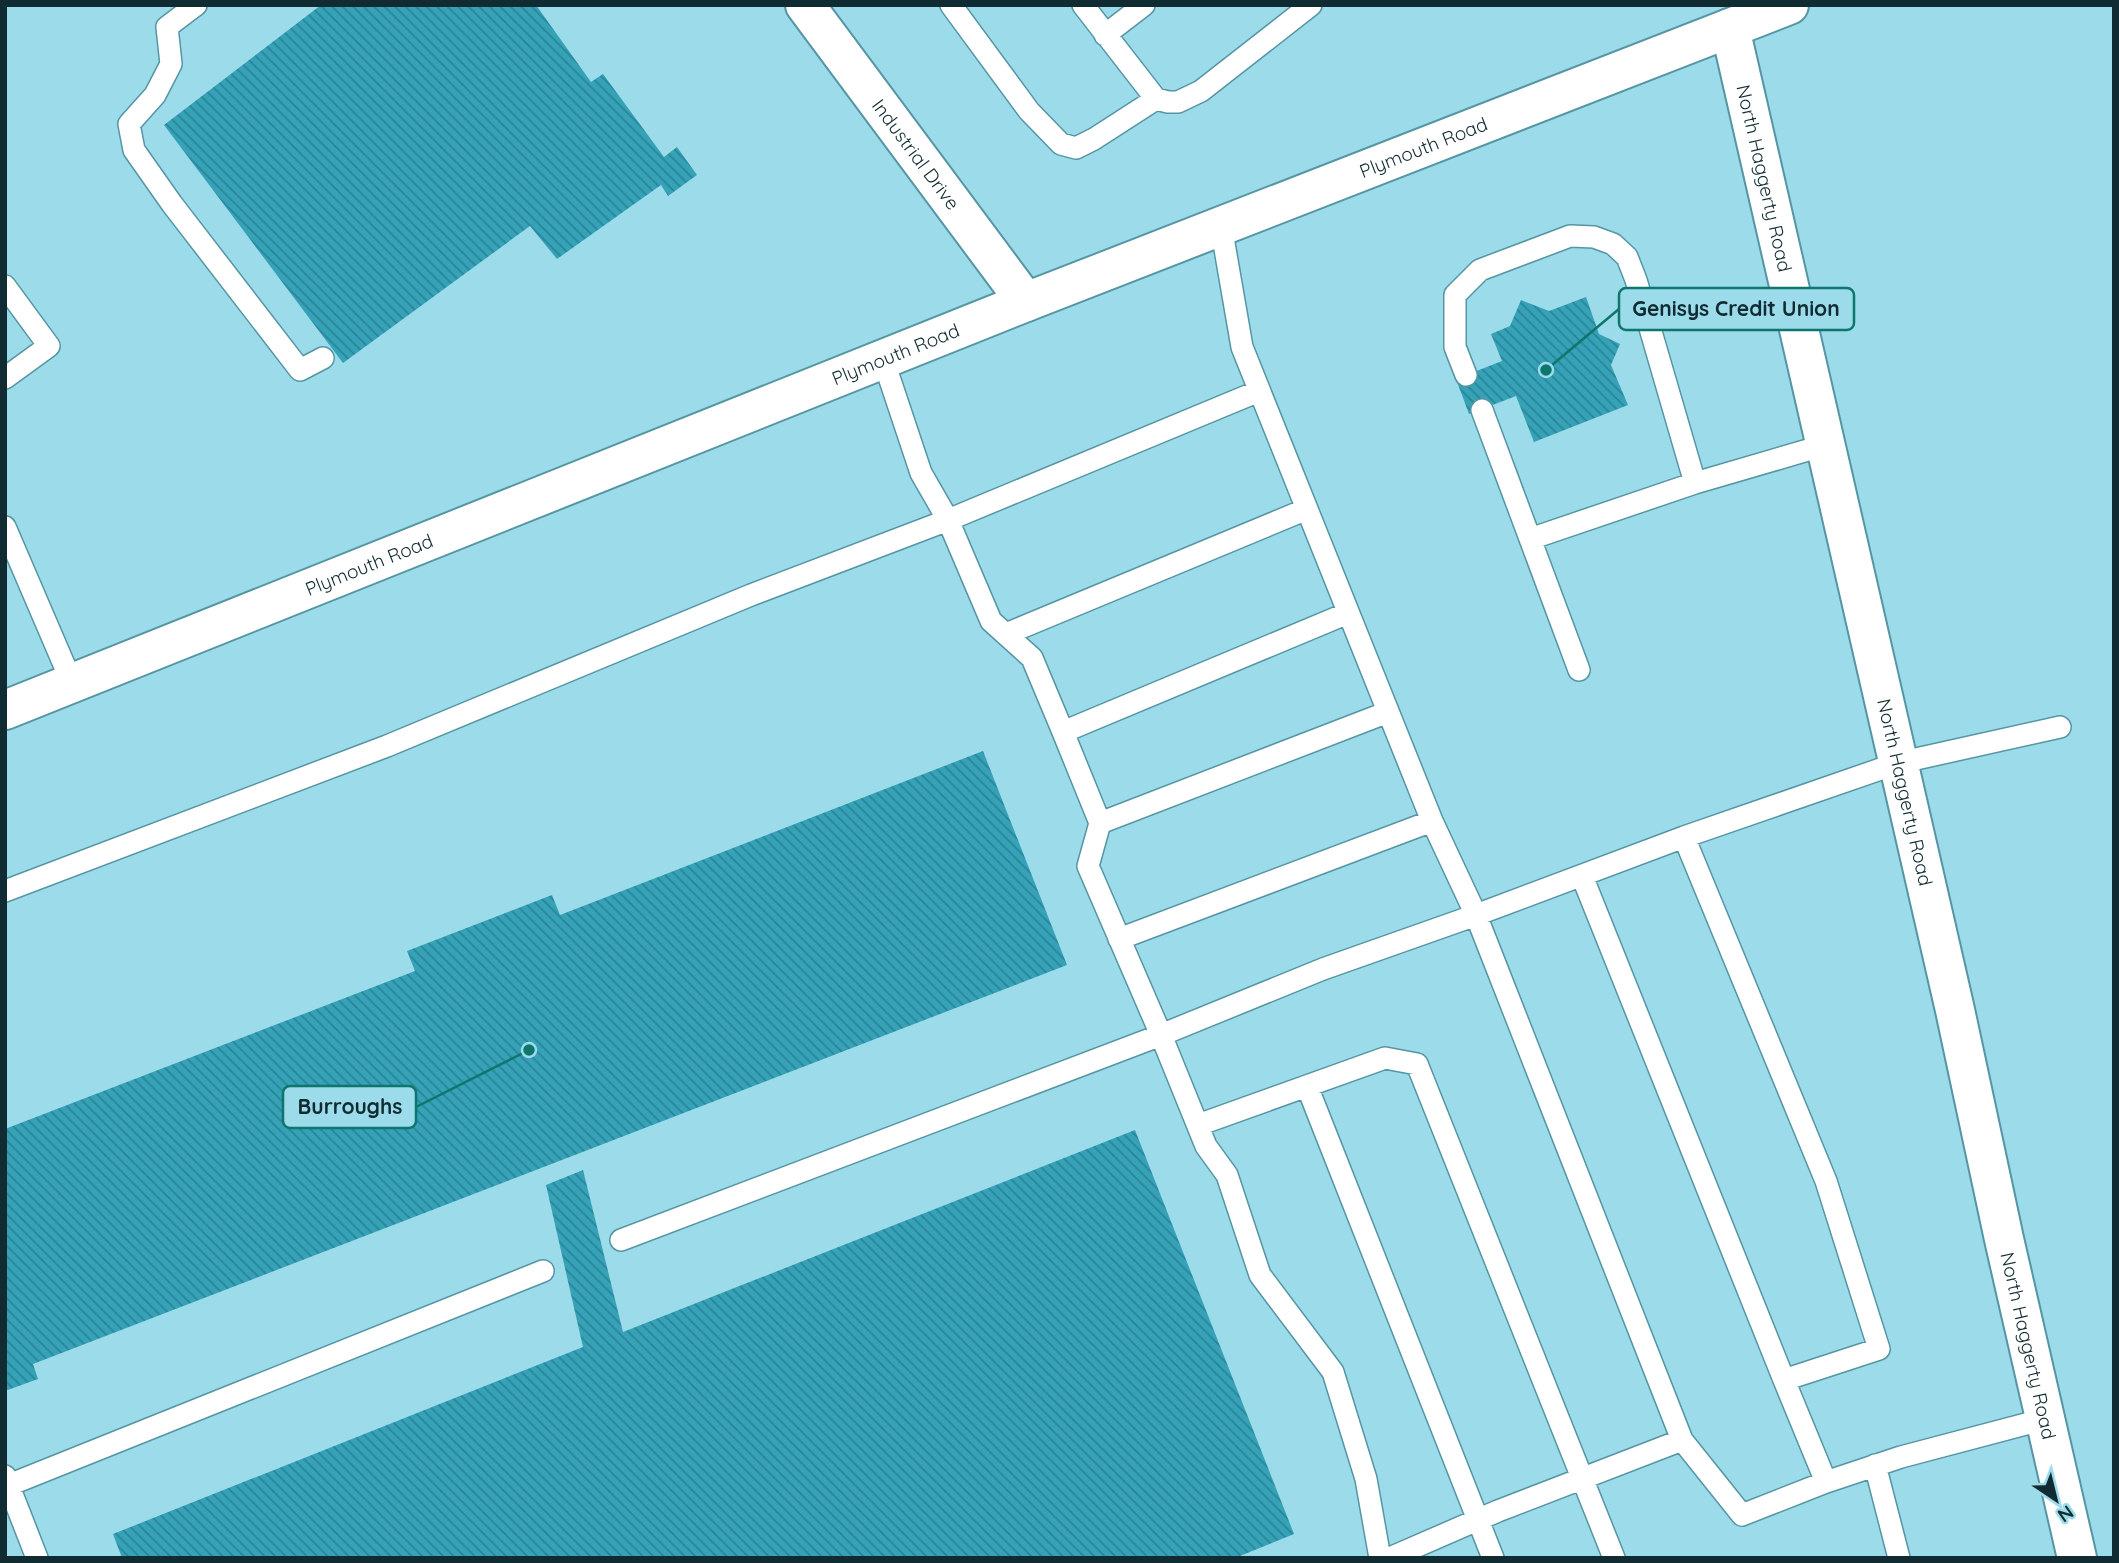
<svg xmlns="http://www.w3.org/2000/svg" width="2119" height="1563" viewBox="0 0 2119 1563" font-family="Quicksand,sans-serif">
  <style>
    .building { fill: url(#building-back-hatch) }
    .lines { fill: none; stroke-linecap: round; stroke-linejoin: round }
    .lane-casing { stroke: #5695a3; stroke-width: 24 }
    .street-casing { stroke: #5695a3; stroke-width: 42 }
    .secondary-casing { stroke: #5695a3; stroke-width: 42 }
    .lane { stroke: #fff; stroke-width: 21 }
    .street { stroke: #fff; stroke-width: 38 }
    .secondary { stroke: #fff; stroke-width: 38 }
    .labels { text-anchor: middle; stroke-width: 5; stroke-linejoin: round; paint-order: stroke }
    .street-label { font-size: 19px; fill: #102b31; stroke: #9bdbea }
    .leader { fill: none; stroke: #0f766e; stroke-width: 2.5 }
    .callout-dot { fill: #0f766e; stroke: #9bdbea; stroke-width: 2.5 }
    .callout { fill: #9bdbea; stroke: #0f766e; stroke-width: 2.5 }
    .callout-label { font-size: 21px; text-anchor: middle; font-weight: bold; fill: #102b31 }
  </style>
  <defs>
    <pattern id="building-back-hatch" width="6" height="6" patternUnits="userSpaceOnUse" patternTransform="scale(1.75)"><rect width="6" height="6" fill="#35a2b8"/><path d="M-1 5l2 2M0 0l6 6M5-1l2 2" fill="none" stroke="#2b8496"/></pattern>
  </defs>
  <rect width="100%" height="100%" fill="#9bdbea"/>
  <path class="building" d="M321,5H536L591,82L603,74L664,157L677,147L697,175L668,196L661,185L557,259L530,226L343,363L164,125Z
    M1586,297L1599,334L1620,344L1611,365L1628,405L1534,442L1516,396L1469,414L1456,379L1502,361L1491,334L1510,326L1521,300L1549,311Z
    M983,751L1067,965L33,1364L38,1379L5,1391V1129L415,971L407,951L552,895L560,915Z
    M1135,1130L1294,1534L1235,1558H122L113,1534L583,1347L546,1185L583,1170L623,1332Z"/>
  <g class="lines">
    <defs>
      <path id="lane" d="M196,5L167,27L171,64L155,95L129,124L134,150L172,204L300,370L323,358
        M951,5L1029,111L1061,144L1076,148L1094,139L1156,99
        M1083,5L1156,99L1168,102H1178L1201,91L1311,5
        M1105,35L1144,5
        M1221,226L1242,347L1432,821L1476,915L1684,837L1898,763L2060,727
        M5,286L49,346L5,378
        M883,359L921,473L948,520L991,621L1032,658L1063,732L1100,823L1088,866L1161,1035L1323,969L1476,915L1682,1440L1742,1515L1826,1482L1901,1457L2045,1419
        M1466,375L1455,347V295L1480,270L1570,236L1594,237L1613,244L1627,257L1636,280L1695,483
        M1482,410L1579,670
        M5,527L72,683
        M1530,539L1695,483L1825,445
        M1006,634L1307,509
        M1063,732L1348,613
        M1100,823L1388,712
        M1684,837L1826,1181L1879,1349L1784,1380L1826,1482
        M1582,876L1784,1380
        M5,891L387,746L751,595L948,520L1259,391
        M1119,939L1432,821
        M1307,1086L1493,1558
        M1198,1125L1385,1058L1417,1064L1614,1558
        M621,1240L1161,1035L1206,1146L1227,1175L1260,1275L1333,1372L1366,1479L1380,1558
        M1875,1465L1899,1558
        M5,1476L37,1558
        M9,1485L543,1271
        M1390,1558L1498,1511L1682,1440"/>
      <g id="street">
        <path id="s1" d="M805,5L1026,302"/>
      </g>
      <g id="secondary">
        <path id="s2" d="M1730,28L1955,1010L2004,1239L2077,1558"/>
        <path id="s3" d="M5,710L1026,302L1789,5"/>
      </g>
    </defs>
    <use href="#lane" class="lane-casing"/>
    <use href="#street" class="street-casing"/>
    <use href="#secondary" class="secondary-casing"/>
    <use href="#lane" class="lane"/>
    <use href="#street" class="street"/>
    <use href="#secondary" class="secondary"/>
  </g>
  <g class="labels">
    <g class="street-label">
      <text dy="7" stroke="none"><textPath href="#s3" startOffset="1526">Plymouth Road</textPath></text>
      <text dy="7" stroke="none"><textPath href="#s1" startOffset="186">Industrial Drive</textPath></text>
      <text dy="7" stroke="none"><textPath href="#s2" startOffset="154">North Haggerty Road</textPath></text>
      <text dy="7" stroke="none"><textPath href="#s3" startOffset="959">Plymouth Road</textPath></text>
      <text dy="7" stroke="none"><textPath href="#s3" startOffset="392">Plymouth Road</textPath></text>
      <text dy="7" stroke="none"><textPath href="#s2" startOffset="784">North Haggerty Road</textPath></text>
      <text dy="7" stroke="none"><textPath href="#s2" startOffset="1351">North Haggerty Road</textPath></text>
    </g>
  </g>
  <path class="leader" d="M1546 370L1619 309M529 1050L416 1107"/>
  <g class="callout-dot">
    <circle cx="1546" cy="370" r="7"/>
    <circle cx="529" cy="1050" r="7"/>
  </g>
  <g class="callout">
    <rect x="1619" y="288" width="235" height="42" rx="7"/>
    <rect x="283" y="1086" width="133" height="42" rx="7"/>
  </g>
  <g class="callout-label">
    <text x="1736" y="316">Genisys Credit Union</text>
    <text x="350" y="1114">Burroughs</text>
  </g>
  <rect width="2119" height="1563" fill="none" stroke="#102b31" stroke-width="14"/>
  <g transform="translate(2056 1500) rotate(145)" stroke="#9bdbea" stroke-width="5" paint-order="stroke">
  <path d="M0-5L12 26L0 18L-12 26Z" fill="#102b31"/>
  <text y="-10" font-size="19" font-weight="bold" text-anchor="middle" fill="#102b31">N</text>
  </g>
</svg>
